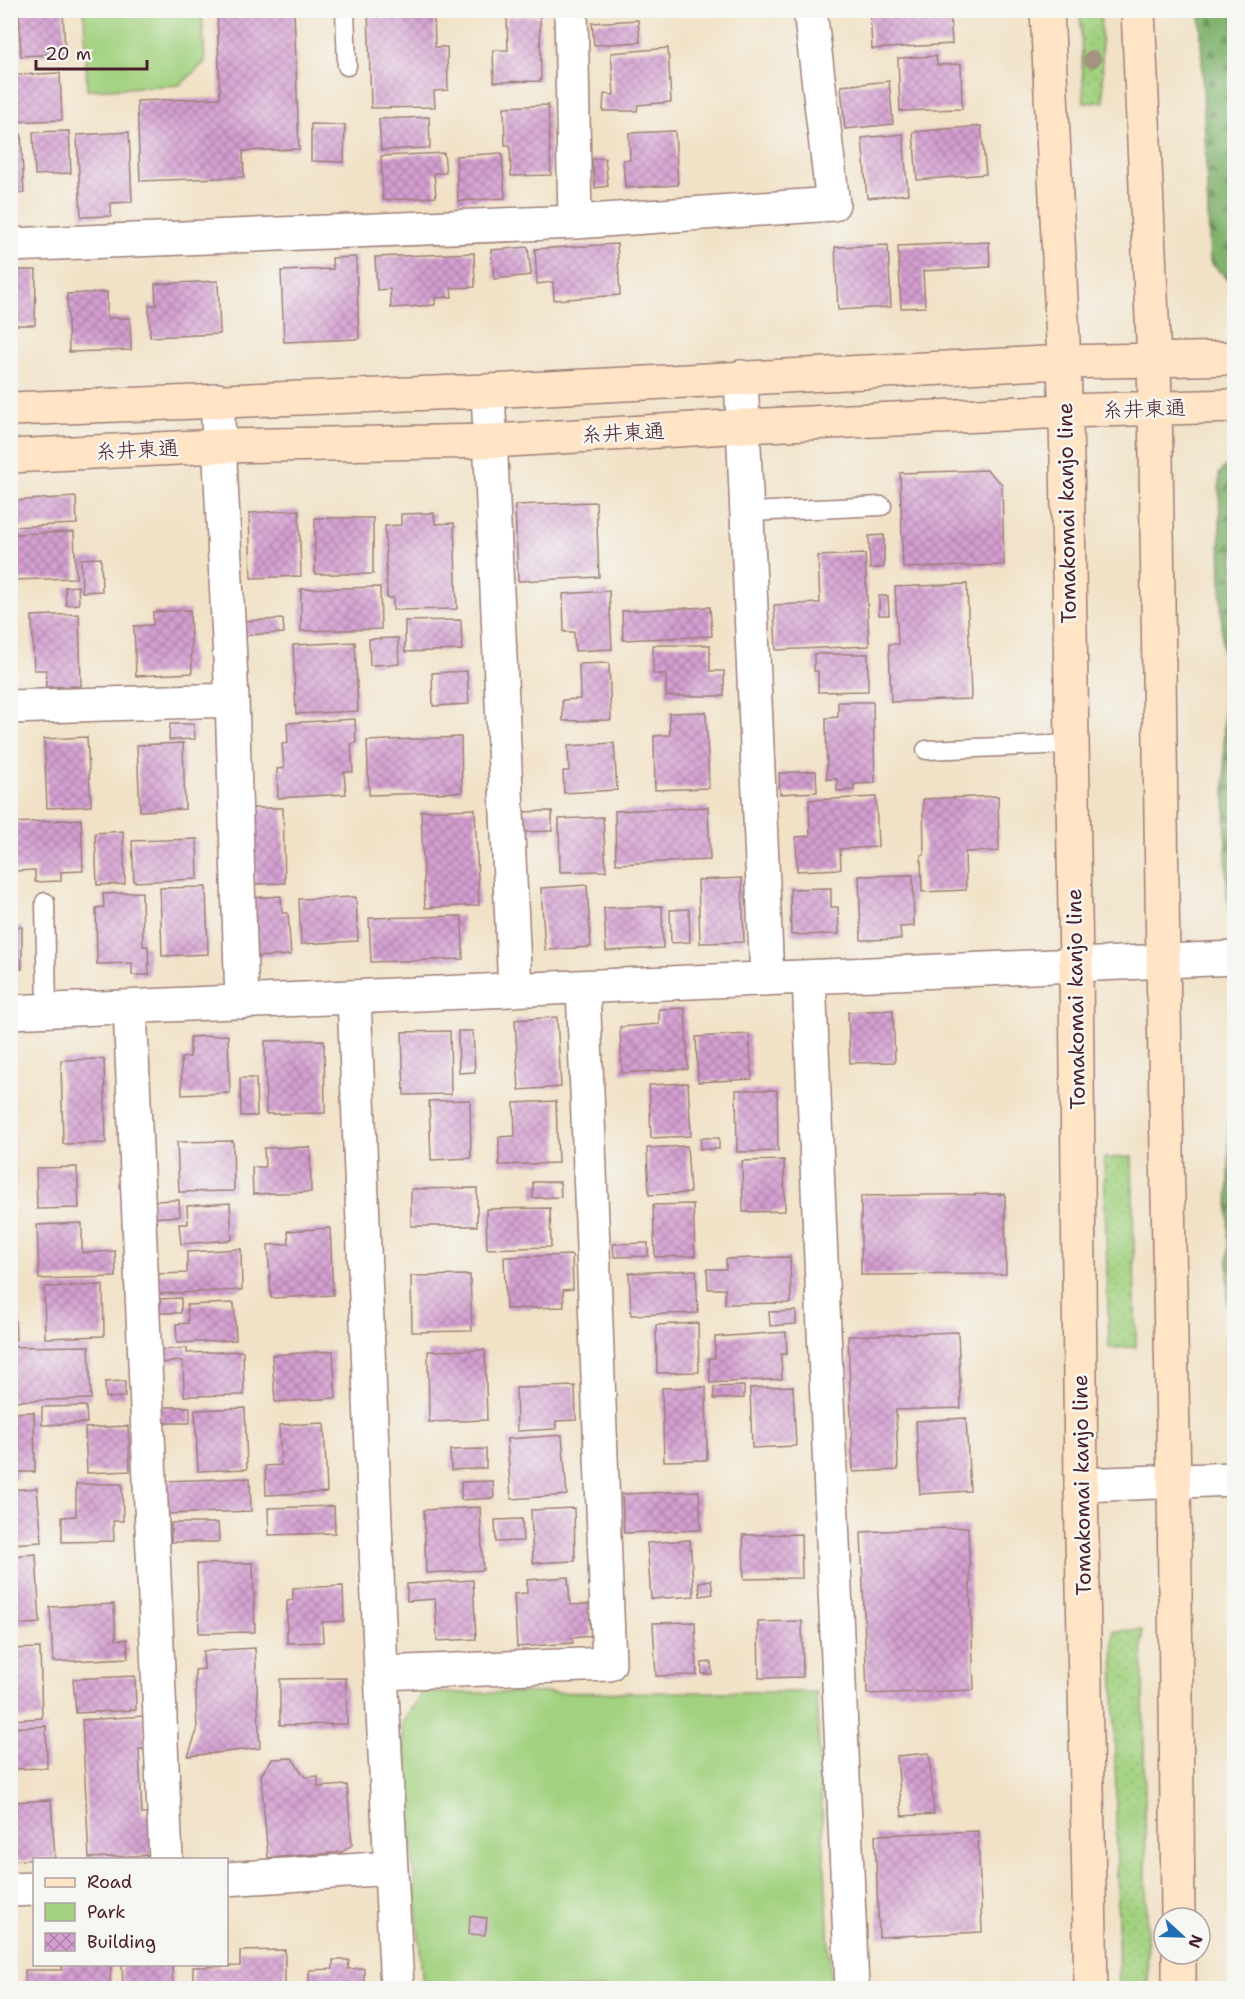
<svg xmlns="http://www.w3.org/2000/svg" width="1245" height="1999" viewBox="0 0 1245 1999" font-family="'Shantell Sans','Klee One',sans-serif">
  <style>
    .grass { fill: url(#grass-dots); stroke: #767855; stroke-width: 1.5 }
    .forest { fill: url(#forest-firs); stroke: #66694c; stroke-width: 1.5 }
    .green { fill: #a2d17f; stroke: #767855; stroke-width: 1.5 }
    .building { fill: url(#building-cross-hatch) }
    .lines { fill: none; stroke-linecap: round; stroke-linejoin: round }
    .lane-casing { stroke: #9e8079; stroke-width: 21 }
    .street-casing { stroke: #9e8079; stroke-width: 36 }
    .secondary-casing { stroke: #9e8079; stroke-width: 36 }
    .lane { stroke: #fff; stroke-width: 18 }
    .street { stroke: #fff; stroke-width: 33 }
    .secondary { stroke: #ffe4c6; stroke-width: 33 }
    .tree { fill: #a3947f }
    .labels { text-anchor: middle; stroke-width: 5; stroke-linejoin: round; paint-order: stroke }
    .street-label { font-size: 21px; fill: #4a1f2b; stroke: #f6f6f2 }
  </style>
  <defs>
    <pattern id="grass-dots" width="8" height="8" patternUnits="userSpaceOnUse" patternTransform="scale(1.5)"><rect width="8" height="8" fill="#a2d17f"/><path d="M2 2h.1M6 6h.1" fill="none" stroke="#8db36e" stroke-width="1.8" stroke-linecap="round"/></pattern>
    <pattern id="forest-firs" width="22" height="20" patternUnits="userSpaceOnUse" patternTransform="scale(1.5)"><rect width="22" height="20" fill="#81b36e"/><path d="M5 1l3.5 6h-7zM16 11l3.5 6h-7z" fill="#6c915b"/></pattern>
    <pattern id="building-cross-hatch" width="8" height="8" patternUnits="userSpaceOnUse" patternTransform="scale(1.5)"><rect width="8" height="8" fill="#d49fd1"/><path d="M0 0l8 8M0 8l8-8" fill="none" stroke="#ae81aa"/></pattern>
  </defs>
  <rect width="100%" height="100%" fill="#f6f6f2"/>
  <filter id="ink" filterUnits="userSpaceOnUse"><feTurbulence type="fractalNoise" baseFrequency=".0167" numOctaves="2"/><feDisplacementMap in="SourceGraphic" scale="12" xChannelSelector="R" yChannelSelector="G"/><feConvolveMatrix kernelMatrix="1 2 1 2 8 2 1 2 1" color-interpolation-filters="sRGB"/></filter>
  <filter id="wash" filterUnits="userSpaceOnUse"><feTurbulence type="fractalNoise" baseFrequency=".008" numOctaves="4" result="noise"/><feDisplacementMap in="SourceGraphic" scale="24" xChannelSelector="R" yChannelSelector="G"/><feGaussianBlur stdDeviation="1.35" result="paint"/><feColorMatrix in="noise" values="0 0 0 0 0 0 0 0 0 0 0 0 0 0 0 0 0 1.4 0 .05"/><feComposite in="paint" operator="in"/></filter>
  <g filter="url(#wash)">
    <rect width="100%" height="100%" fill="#f1e2c7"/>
    <path class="grass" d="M1080,11H1100L1104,102L1084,103Z
      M1132,1157L1136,1347L1109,1348L1104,1158Z
      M1142,1630L1148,1988H1119L1113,1631Z"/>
    <path class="forest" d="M1200,11H1234V286L1210,262Z
      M1234,457V914L1227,897L1219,474Z
      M1234,1006V1413L1227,1399L1230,1010Z"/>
    <path class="green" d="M84,11H202L205,62L180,85L87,90Z
      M816,1692L831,1988H423L402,1723L422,1693Z"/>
    <g id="blocks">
      <path class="building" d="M19,10H63L65,54L21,56Z
        M217,10H294L299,149L243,151L244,177L140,181L137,101L220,98Z
        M368,10H434L435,47H447L448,90L434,91L435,107L371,108Z
        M870,10H950L952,44L872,49Z
        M540,16L541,81L494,82L493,50H508L507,17Z
        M638,20L640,42L594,45L592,23Z
        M668,48L671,102L638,105L637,111H603L604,94L614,95L611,53Z
        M936,56L937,65L961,64L962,109L900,111L898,58Z
        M60,73L62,120L10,122V102H14V75Z
        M889,81L893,124L845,129L841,86Z
        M548,105L551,175L511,176L510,145H505L504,107Z
        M429,117L430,148L381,150L379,119Z
        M311,124L345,125L344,162L311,161Z
        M981,126L986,174L917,180L913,132Z
        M69,131L71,173L35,175L33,132Z
        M675,131L678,185L625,188L623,160H630L629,133Z
        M129,132L132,202L111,203V216L81,217L77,135Z
        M21,134L24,193H10V135Z
        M903,134L908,194L867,198L862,138Z
        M444,153L446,173H434L436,197L383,200L381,156Z
        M502,153L505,198L458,201L456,156Z
        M605,158L608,186L595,188L592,159Z
        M989,242L990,267L923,271L925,307L901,308L898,246Z
        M617,244L620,295L554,300L553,282L537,284L535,249Z
        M888,245L891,307L838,310L835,247Z
        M528,247L531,275L494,279L491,250Z
        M474,253L475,287L451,288L452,297L435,298V305L391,308L390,289L377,290L375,257Z
        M356,257L359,339L284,342L281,271L333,269L332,258Z
        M10,270H36L35,325H10Z
        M218,281L220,334L150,337L149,305H156L155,284Z
        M107,292V318H130L131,350L69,352L67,294Z
        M987,470L1002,484L1004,565L903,568L900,473Z
        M76,497L77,524L10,527V501Z
        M596,502L599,577L518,581L515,505Z
        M299,510L301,576L251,578L249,513Z
        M434,513L435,524L454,523L457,609L393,610V598H387L385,526L401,525V514Z
        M315,518H373V574H315Z
        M74,532L76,578L12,580L11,534Z
        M884,535V567L870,569L869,536Z
        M865,554L869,646L776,650L774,605L820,603L818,556Z
        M101,558L102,591L82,592L81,559Z
        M967,584L971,699L891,702L889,644H898L895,587Z
        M78,586L79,604L66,605L65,587Z
        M380,587L381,629L301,631V589Z
        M609,591L612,649L575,651L574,632H564L563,594Z
        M879,596H888L889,615H879Z
        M710,607L712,636L623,640L622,611Z
        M190,610L192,673L136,676L134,626L153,625V612Z
        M79,614L81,686L46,687V670H34L32,616Z
        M283,619L284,633L244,635V621Z
        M461,620L462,650L405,652V621Z
        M398,638L399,664L370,665L369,639Z
        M355,642L358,711L296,714L293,645Z
        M653,645H710V671H724V696H666V674H653Z
        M814,654H868V691L818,692V671H814Z
        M609,663L611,720L563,721L562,700L580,699L579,664Z
        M467,671L469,704L433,706L432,673Z
        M838,702H873L875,783L854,784V790L837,791V779H827L826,718L838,717Z
        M706,712L709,788L655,790L654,736L670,735L669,713Z
        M355,719L356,743L351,744L353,772H344L346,794L278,798L277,769L284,768L282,744L288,743L287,723Z
        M170,724H194L195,739L169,740Z
        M87,737L91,806L47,808L44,739Z
        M461,737L462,792L369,795L367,741Z
        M183,743L185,809L140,811L137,745Z
        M614,743L617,790L564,793L563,771H569L568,746Z
        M816,771L817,792L780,794L779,773Z
        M998,796L999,851L965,852L966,890L922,892L921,855H924L923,799Z
        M876,797L878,847L840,849L841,869L797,871L796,837L810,836L809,800Z
        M708,807L710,860L616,864L615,811Z
        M252,808H283L285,883L255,884Z
        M475,809L479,905L425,908L421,811Z
        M552,811V831L520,832V812Z
        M603,817L606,871L560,872L559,819Z
        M81,819L83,871L61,872V881L35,882V870L15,871L13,823Z
        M123,831L125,884L97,885L95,833Z
        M197,839L198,879L134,882L132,841Z
        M913,875L914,926L900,927L901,939L861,940L859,876Z
        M742,878L744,942L700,943L698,880Z
        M587,885L591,947L545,950L541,888Z
        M206,887L208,954L162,956L160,888Z
        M831,888V907H838L839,934L791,935L790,889Z
        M142,892L143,946H148L149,975H132V963L97,964L96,908L104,907L103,894Z
        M281,896L282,913H288L291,955L254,957L251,898Z
        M356,897L358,941L301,944L299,899Z
        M662,906L663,948L606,951L604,908Z
        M689,909L690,942L671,943L670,910Z
        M462,916L463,959L371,962L369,918Z
        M10,927H22V969H10Z
        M685,1008L688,1069L622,1073L620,1027L659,1024V1009Z
        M893,1010L895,1062L850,1063L848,1012Z
        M557,1017L561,1087L519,1090L515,1020Z
        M450,1031L451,1094L404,1095L402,1032Z
        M458,1031H473L475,1072L459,1073Z
        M749,1034L752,1079L698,1082L696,1037Z
        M228,1035L230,1093L182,1095L181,1058L190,1057V1037Z
        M324,1040L325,1113L266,1114L265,1041Z
        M104,1059L106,1143L63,1144L61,1060Z
        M240,1078H256L257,1116H241Z
        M688,1083L691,1136L651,1138L649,1085Z
        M736,1090H777L778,1151L737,1152Z
        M10,1094H13L14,1190H10Z
        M470,1100L471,1158L431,1160L429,1101Z
        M556,1101L558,1163L499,1165V1137L515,1136L514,1103Z
        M701,1138H719V1149H700Z
        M233,1141L234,1191L179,1192L177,1142Z
        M687,1146L690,1193L649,1195L647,1148Z
        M310,1147L311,1192L253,1194L252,1167H265L264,1148Z
        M784,1160L785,1211L743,1212L742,1161Z
        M77,1167L79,1208L37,1209L36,1168Z
        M533,1182H560L561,1197L533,1198Z
        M477,1188V1226H411V1189Z
        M1005,1194L1006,1274L861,1275V1196Z
        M179,1200L180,1216L151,1218V1201Z
        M230,1203L232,1240L181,1244L179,1224H188L187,1206Z
        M693,1204L695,1256L655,1257L653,1205Z
        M550,1208L551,1247L487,1249L486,1209Z
        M82,1223V1253L115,1251L116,1277L39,1279L37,1225Z
        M330,1228L333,1295L271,1298L268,1245L289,1244L288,1231Z
        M648,1243V1256L614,1257L613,1244Z
        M241,1249L242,1290L158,1294L157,1274L187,1273V1252Z
        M572,1255L573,1289L563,1290L564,1307L506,1309L504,1257Z
        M790,1257L791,1303L725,1304V1289H708L707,1269H726V1259Z
        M696,1270L698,1313L631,1315L629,1273Z
        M470,1275L472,1331L412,1332L411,1276Z
        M103,1285L104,1336L45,1338L44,1287Z
        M10,1287H14L16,1340H10Z
        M181,1298V1313H160V1299Z
        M234,1303L236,1340L177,1343L176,1324L188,1323L187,1305Z
        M796,1311V1324L770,1326L769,1312Z
        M698,1323L699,1372L657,1373L656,1325Z
        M786,1332L787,1354H781L782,1379L710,1383L709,1358H715V1337Z
        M958,1332L961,1408L896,1410L898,1470L853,1472L848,1336Z
        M89,1346L91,1399L10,1401V1377H13V1347Z
        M187,1348V1353L243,1351L244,1395L184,1396L183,1361L159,1363L158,1350Z
        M485,1350L487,1420L429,1422L428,1351Z
        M333,1351L336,1398L275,1402L272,1355Z
        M125,1381V1397L106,1398L105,1382Z
        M575,1386L576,1420L556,1421V1429L517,1431L516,1388Z
        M744,1386V1398L714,1399V1387Z
        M793,1386L796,1446L752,1448L750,1388Z
        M706,1387L707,1460L664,1461L662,1388Z
        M86,1406L87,1423L42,1425V1407Z
        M159,1407H190V1423H160Z
        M245,1408L247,1469L198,1471L195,1410Z
        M34,1412L35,1472H18V1479H10V1413Z
        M966,1418L970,1491L920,1494L916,1421Z
        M324,1423L327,1492L266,1495L265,1466L281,1465L279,1425Z
        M128,1426L130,1471L87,1473L85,1428Z
        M562,1435L567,1495L511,1499L507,1439Z
        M486,1449V1468L451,1470L450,1450Z
        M250,1478L251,1511L166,1514L165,1481Z
        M493,1481L494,1498L461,1500V1482Z
        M76,1484H122L123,1521H113L114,1541L62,1542V1517L76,1516Z
        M37,1488L42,1542L10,1544V1490Z
        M699,1491L701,1530L624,1533L622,1494Z
        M334,1506L335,1533L269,1535L268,1508Z
        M480,1507L483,1570L426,1573L424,1510Z
        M574,1508L575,1561L533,1563L531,1510Z
        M522,1519L523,1541L496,1542L495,1520Z
        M171,1523H218L219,1542H171Z
        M968,1527L974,1690L867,1694L861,1532Z
        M801,1534L802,1578L744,1579L743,1535Z
        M690,1540L694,1596L651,1599L647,1543Z
        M36,1554L40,1623L10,1625V1556Z
        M253,1563L255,1632L199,1633L197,1564Z
        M568,1577L570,1605L589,1604L591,1636L572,1638L573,1643L517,1647L514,1594L527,1593V1580Z
        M473,1580L476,1639L437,1641L435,1599L407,1601V1584Z
        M711,1580L713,1594L700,1596L699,1582Z
        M343,1586L344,1621L322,1622L323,1642L287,1643V1601L293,1600V1588Z
        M114,1604L116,1640L127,1639L128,1658L53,1662L50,1607Z
        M802,1621L803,1677L759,1678L758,1622Z
        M695,1622L697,1675L656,1676L653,1623Z
        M40,1648L42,1718L10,1720V1649Z
        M255,1648L260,1748L188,1756L197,1731L195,1670L204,1669L203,1651Z
        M711,1662L712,1674H702V1663Z
        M135,1676L136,1710L76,1713L73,1679Z
        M346,1678L347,1724L280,1725V1679Z
        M144,1716L146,1749H139L142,1814H150L152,1855L89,1858L82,1720Z
        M46,1726L47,1768L10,1769V1728Z
        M929,1753L934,1814L902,1816L897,1756Z
        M292,1758L305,1777L318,1776V1787L347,1785L352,1845L342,1852L268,1858L261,1775L272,1759Z
        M51,1800L55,1858L10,1861V1802Z
        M978,1831L982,1932L879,1937L875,1835Z
        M470,1916L487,1918L485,1935L469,1934Z
        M285,1950V1988H193V1967L240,1966V1951Z
        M333,1960H349L348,1969L364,1968V1988H309V1970L333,1969Z
        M62,1964H111L110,1988H25V1970H62Z
        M122,1964H172L173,1988H123Z"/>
    </g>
  </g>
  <g filter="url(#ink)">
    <use href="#blocks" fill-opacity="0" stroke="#9e8079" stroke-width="1.5"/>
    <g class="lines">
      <defs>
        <path id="lane" d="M345,10L347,66
          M747,512L882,506
          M926,750L1072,744
          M45,902L47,1010"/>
        <path id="street" d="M571,10L575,222
          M10,245L575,222L833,204L810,10
          M741,377L767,979
          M488,391L515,990
          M217,400L232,700L242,1002
          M10,707L232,700
          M809,977L852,1988
          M354,997L381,1673L397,1988
          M130,1007L166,1860
          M10,1012L1234,958
          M1081,1485L1234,1479
          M381,1673L609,1664L583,987
          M226,1879L391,1868
          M10,1890L34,1889"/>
        <path id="secondary" d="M1047,10L1064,362L1067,458L1076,966L1081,1485L1091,1988
          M1138,10L1154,361L1156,456L1163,962L1174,1480L1178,1918
          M10,409L488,391L1064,362L1234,358
          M10,456L219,446L491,441L744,426L1065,411L1234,406
          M1179,1954V1988"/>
      </defs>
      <use href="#lane" class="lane-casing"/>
      <use href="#street" class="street-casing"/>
      <use href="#secondary" class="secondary-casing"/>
      <use href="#lane" class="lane"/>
      <use href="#street" class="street"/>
      <use href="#secondary" class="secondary"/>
    </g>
    <circle class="tree" cx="1092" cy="59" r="9"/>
  </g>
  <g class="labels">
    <g class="street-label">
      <text transform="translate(1144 409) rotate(-2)" y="7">糸井東通</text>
      <text transform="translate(623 433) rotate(-3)" y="7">糸井東通</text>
      <text transform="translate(137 450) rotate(-3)" y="7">糸井東通</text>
      <text transform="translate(1067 513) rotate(-91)" y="7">Tomakomai kanjo line</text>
      <text transform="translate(1076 999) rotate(-91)" y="7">Tomakomai kanjo line</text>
      <text transform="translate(1082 1485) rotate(-91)" y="7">Tomakomai kanjo line</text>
    </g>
  </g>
  <rect width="1245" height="1999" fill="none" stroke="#f6f6f2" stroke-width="36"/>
  <rect x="33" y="1858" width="195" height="108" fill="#f6f6f2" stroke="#b1a0a2" stroke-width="1.5"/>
  <rect x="45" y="1878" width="30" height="9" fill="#ffe4c6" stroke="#b1a0a2" stroke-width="1.5"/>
  <text x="87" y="1888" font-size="18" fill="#4a1f2b">Road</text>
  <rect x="45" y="1903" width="30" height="18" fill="#a2d17f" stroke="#b1a0a2" stroke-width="1.5"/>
  <text x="87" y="1918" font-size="18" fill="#4a1f2b">Park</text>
  <rect x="45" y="1933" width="30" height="18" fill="url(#building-cross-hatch)" stroke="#b1a0a2" stroke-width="1.5"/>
  <text x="87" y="1948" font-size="18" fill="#4a1f2b">Building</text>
  <g transform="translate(1182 1936) rotate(112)"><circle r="28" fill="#f6f6f2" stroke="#b1a0a2" stroke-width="1.5"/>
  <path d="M0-4.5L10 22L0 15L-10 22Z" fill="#1f6fb2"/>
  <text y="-9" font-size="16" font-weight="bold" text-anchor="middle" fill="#4a1f2b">N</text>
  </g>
  <path d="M36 60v9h111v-9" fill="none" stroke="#4a1f2b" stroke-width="3"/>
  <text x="45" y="60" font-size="18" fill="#4a1f2b" stroke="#f6f6f2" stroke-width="4.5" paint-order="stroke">20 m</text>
</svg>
